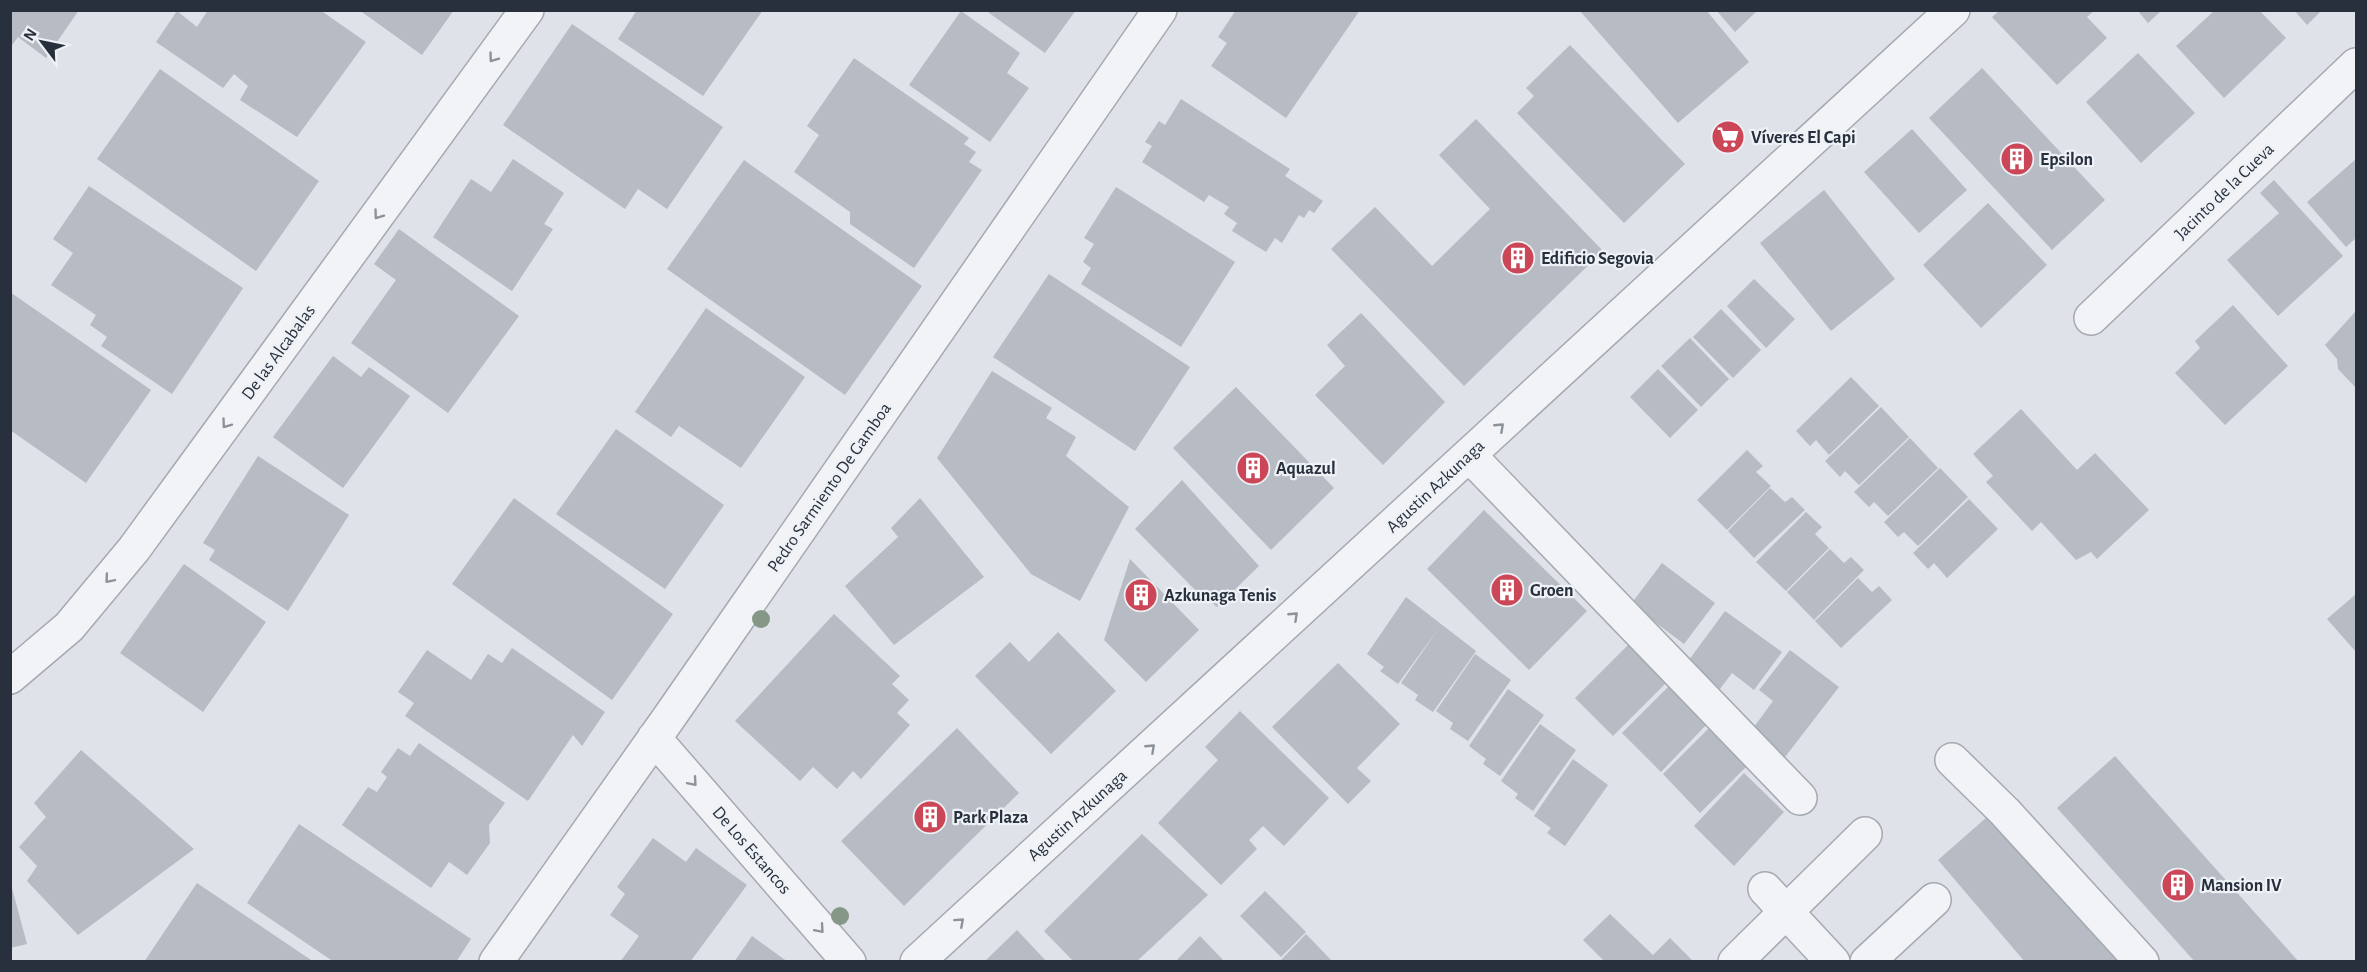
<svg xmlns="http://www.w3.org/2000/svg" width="2367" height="972" viewBox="0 0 2367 972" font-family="'Alegreya Sans',sans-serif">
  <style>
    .building { fill: #b6bbc4 }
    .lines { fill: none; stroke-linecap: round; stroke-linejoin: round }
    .minor-casing { stroke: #a4a9b2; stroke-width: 36 }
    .minor { stroke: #f1f3f6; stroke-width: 33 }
    .tree { fill: #859786 }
    .oneway { stroke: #8c929a }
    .labels { text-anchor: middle; stroke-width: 4.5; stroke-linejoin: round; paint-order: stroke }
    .poi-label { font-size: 18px; font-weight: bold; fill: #28303e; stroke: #eef1f5; text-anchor: start }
    .street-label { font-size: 18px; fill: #28303e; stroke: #eef1f5 }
  </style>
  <rect width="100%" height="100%" fill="#dfe2e8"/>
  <path class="building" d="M10,10H79L46,58L18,37L10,48Z
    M208,10H320L366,42L297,137L240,100L248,86L234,74L223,88L156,42L177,11L197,27Z
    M359,10H454L422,55Z
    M637,10H763L703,96L618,39Z
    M985,10H1076L1045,53Z
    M1236,10H1360L1286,118L1211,66L1227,43L1218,37Z
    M1579,10H1706L1749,62L1678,123Z
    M1716,10H1758L1735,32Z
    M2000,10H2095L2087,17L2107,38L2057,85L1992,17Z
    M2137,10H2162L2148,23Z
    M2215,10H2259L2286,38L2224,98L2176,46Z
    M2294,10H2322L2307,25Z
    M961,11L1020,53L1007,73L1029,88L990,142L909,85Z
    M572,24L723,127L667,209L638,189L625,209L503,125Z
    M1570,45L1685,164L1624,223L1517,113L1534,96L1526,88Z
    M2138,53L2195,113L2141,163L2086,102Z
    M854,58L969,138L964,144L976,152L969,162L982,170L914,268L850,224V212L794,172L819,135L807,126Z
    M1982,68L2105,200L2052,250L1929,118Z
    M160,69L319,181L256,271L97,159Z
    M1181,99L1290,169L1285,176L1323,201L1314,213L1309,210L1304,218L1299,215L1282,243L1275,238L1266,252L1232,231L1237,223L1224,214L1229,207L1209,195L1204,202L1142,162L1152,146L1145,142L1159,121L1165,125Z
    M1476,119L1603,251L1464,386L1331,249L1375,207L1432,266L1490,209L1439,155Z
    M1912,129L1967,190L1919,233L1864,172Z
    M513,159L564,193L544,224L553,229L512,291L433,237L471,179L491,192Z
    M2356,159V238L2346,247L2307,202Z
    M744,160L922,286L845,395L667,269Z
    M2274,180L2343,256L2278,316L2227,260L2279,213L2260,193Z
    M89,186L243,288L172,394L101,346L107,337L90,325L96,315L51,285L73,253L53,239Z
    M1116,187L1235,262L1181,347L1081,284L1091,268L1083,262L1094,244L1084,238Z
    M1824,190L1895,279L1831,331L1760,243Z
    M1988,203L2047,265L1981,328L1923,265Z
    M399,229L519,316L448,413L351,343L396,280L374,264Z
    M1049,274L1190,367L1135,451L993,357Z
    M1754,279L1795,319L1766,348L1727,306Z
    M10,292L151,390L86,483L10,430Z
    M2233,305L2288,366L2225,425L2175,373L2200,348L2195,341Z
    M706,308L805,377L741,468L679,426L671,437L635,412Z
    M1721,309L1761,350L1733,378L1693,337Z
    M2356,311V388L2338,369L2337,359L2325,345Z
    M1361,313L1445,402L1383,465L1315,395L1345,366L1327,345Z
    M1690,338L1729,379L1701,407L1661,366Z
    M333,356L361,377L369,367L410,396L343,488L273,437Z
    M1658,369L1698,410L1670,438L1630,397Z
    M992,371L1052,408L1046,418L1076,437L1066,456L1129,507L1080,601L1031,574L937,458Z
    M1851,377L1879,406L1829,455L1816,440L1810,446L1796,431Z
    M1236,387L1334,488L1271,550L1173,448Z
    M1881,407L1909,437L1859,485L1845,471L1840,477L1825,461Z
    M2021,409L2077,470L2095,453L2149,510L2097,559L2091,552L2076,560L2041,522L2032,531L1986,482L1993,476L1973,454Z
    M616,429L724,505L665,589L556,514Z
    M1910,438L1938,468L1888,516L1874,502L1869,507L1854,492Z
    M1747,450L1763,466L1756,472L1771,486L1727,530L1697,500Z
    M258,456L349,515L288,611L209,560L215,550L203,543Z
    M1940,468L1968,497L1918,546L1904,532L1898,537L1884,522Z
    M1182,480L1259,566L1217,607L1209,600L1207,602L1135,529Z
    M1770,488L1785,502L1792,497L1805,510L1754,558L1728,531Z
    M514,498L673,614L612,700L452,584Z
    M920,498L984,577L894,645L845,586L898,537L891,528Z
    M1969,499L1998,529L1947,578L1934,563L1928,569L1913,553Z
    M1484,510L1587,611L1529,670L1427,569Z
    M1806,512L1822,527L1815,534L1829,548L1786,591L1756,562Z
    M1830,549L1844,563L1851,557L1864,570L1814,620L1787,592Z
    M1130,559L1199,630L1146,682L1104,640Z
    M1662,563L1715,603L1684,644L1631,604Z
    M184,564L266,622L203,712L120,653Z
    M1858,578L1872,592L1879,586L1892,600L1841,648L1815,621Z
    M2356,594V652L2327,619Z
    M1406,597L1476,651L1433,712L1415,700L1418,695L1401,683L1439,628L1398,684L1380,671L1384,667L1367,654Z
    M1725,611L1782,652L1754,690L1732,673L1720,689L1686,664Z
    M834,614L900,676L892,684L909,700L897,713L910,725L861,779L853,771L837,789L813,767L800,781L735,721Z
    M1058,632L1116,691L1051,754L975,676L1010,642L1029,662Z
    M1629,644L1667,682L1613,736L1575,698Z
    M512,648L605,712L582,746L573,735L528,801L405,716L414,703L398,692L427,650L471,680L488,654L502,663Z
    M1790,650L1839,687L1785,757L1751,731L1773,701L1759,690Z
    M1475,654L1511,680L1468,741L1450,729L1453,723L1436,711Z
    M1338,663L1400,724L1357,768L1371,781L1348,804L1272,727Z
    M1670,685L1708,723L1661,772L1622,733Z
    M1508,689L1544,715L1500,776L1483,764L1486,759L1469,746Z
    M1240,711L1329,798L1284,846L1263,826L1249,840L1257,849L1221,885L1158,823L1218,760L1205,747Z
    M1540,724L1576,750L1533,811L1515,798L1518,794L1501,781Z
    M1710,727L1747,766L1700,813L1663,774Z
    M957,728L1019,793L904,906L841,841Z
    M419,743L505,803L489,825L490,843L467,875L449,862L431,888L342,825L368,787L377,792L387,777L381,772L398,748L410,756Z
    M81,750L194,849L78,935L27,881L37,866L19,847L46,817L34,803Z
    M2115,756L2299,962H2195L2057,808Z
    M1573,759L1608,785L1565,846L1547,833L1551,828L1534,816Z
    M1744,773L1784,812L1734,866L1694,826Z
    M1995,810L2126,962H2025L1938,860Z
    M299,824L471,939L456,962H334L247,903Z
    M1142,834L1208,895L1136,962H1074L1044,931Z
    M653,838L686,862L696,848L747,885L690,962H620L639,936L610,915L625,894L617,887Z
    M10,881L27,944L10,948Z
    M197,883L314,962H144Z
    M1265,891L1306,932L1281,957L1240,916Z
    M1610,914L1653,955L1670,938L1694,962H1605L1583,940Z
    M1017,930L1047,962H984Z
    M1306,934L1333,962H1283L1281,960Z
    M752,936L788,962H734Z
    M1200,936L1225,962H1175Z"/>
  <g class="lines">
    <defs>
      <path id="minor" d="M2091,318L2356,65
        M1469,455L1800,798
        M10,677L69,627L134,549L527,10
        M654,738L849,962
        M1952,760L2005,812L2142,962
        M1765,889L1833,962
        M496,962L668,719L1160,10
        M917,962L1953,10
        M1735,962L1865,834
        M1867,962L1934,900"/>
    </defs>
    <use href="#minor" class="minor-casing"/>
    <use href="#minor" class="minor"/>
  </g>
  <g class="tree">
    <circle cx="761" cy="619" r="9"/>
    <circle cx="840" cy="916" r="9"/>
  </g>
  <defs><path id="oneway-chevron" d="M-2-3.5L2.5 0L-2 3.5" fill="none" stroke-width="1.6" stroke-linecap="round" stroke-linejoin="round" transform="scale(1.5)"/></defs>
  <g class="oneway">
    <use href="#oneway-chevron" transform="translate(493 58) rotate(126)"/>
    <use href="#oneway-chevron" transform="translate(378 215) rotate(126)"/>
    <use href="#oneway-chevron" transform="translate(226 424) rotate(126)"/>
    <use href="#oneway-chevron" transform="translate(1500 427) rotate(-43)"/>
    <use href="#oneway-chevron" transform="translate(109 579) rotate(130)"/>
    <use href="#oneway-chevron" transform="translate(1294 616) rotate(-43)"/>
    <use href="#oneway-chevron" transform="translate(1151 748) rotate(-43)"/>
    <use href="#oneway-chevron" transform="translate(693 782) rotate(49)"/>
    <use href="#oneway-chevron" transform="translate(960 922) rotate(-42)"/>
    <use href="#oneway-chevron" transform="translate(820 929) rotate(49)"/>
  </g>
  <defs>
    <symbol id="supermarket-disc" viewBox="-11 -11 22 22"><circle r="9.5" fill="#cb4656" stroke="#eef1f5"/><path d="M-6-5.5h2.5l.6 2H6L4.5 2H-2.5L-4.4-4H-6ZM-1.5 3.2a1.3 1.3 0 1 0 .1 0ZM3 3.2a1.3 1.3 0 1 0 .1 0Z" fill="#fff"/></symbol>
    <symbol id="building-disc" viewBox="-11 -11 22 22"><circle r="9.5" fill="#cb4656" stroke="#eef1f5"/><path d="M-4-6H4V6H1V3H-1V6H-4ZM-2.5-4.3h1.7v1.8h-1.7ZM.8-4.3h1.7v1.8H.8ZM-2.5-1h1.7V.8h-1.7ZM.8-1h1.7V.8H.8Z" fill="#fff"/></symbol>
  </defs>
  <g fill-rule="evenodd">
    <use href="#supermarket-disc" x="1709" y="118" width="38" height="38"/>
    <use href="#building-disc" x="1998" y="140" width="38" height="38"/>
    <use href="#building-disc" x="1499" y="239" width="38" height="38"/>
    <use href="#building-disc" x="1234" y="449" width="38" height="38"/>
    <use href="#building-disc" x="1488" y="571" width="38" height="38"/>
    <use href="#building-disc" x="1122" y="576" width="38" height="38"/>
    <use href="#building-disc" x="911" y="798" width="38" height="38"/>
    <use href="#building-disc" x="2159" y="866" width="38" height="38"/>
  </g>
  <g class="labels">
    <g class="poi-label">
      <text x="1751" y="143">Víveres El Capi</text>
      <text x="2040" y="165">Epsilon</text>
      <text x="1541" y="264">Edificio Segovia</text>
      <text x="1276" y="474">Aquazul</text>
      <text x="1530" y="596">Groen</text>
      <text x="1164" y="601">Azkunaga Tenis</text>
      <text x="953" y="823">Park Plaza</text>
      <text x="2201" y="891">Mansion IV</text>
    </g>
    <g class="street-label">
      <text transform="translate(2224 191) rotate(-44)" y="6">Jacinto de la Cueva</text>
      <text transform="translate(278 352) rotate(-54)" y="6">De las Alcabalas</text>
      <text transform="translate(1435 486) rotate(-43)" y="6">Agustin Azkunaga</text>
      <text transform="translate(829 487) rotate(-55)" y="6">Pedro Sarmiento De Gamboa</text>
      <text transform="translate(1077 815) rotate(-42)" y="6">Agustin Azkunaga</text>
      <text transform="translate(752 850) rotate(49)" y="6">De Los Estancos</text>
    </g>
  </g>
  <rect width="2367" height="972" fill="none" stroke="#28303e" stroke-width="24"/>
  <g transform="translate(42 42) rotate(302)" stroke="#eef1f5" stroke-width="4.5" paint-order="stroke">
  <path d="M0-4.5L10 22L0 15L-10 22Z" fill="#28303e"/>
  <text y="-9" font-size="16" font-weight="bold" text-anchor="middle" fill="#28303e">N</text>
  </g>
</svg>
